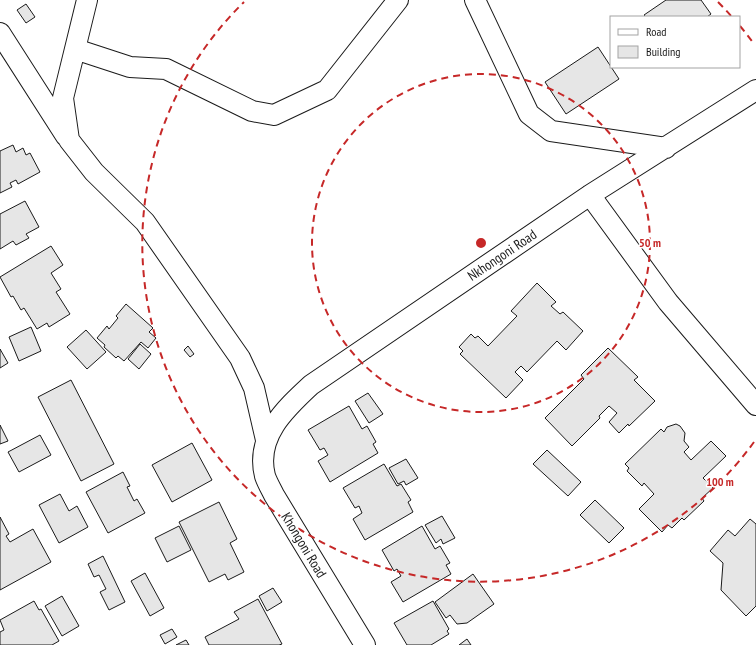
<svg xmlns="http://www.w3.org/2000/svg" width="756" height="645" viewBox="0 0 756 645" font-family="'PT Sans Narrow',sans-serif">
  <style>
    .building { fill: #e6e6e6; stroke: #1a1a1a }
    .lines { fill: none; stroke-linecap: round; stroke-linejoin: round }
    .minor-casing { stroke: #1a1a1a; stroke-width: 22 }
    .minor { stroke: #fff; stroke-width: 20 }
    .ring { fill: none; stroke: #c62828; stroke-width: 2; stroke-dasharray: 7 5 }
    .labels { text-anchor: middle; stroke-width: 3; stroke-linejoin: round; paint-order: stroke }
    .street-label { font-size: 14px; fill: #1a1a1a; stroke: #fff }
    .centre { fill: #c62828; stroke: #fff; stroke-width: 2 }
    .ring-label { font-size: 12px; text-anchor: middle; font-weight: bold; fill: #c62828; stroke: #fff; stroke-width: 3; stroke-linejoin: round; paint-order: stroke }
  </style>
  <rect width="100%" height="100%" fill="#fff"/>
  <path class="building" d="M666,0H701L711,14L707,17H646L644,15Z
    M26,4L35,17L26,23L17,10Z
    M598,47L619,79L566,114L545,82Z
    M13,145L16,152L23,148L26,155L30,153L40,172L18,184L16,180L10,183L12,187L0,193V151Z
    M25,201L39,227L26,234L29,238L16,245L13,241L0,249V214Z
    M51,246L63,265L51,273L61,289L56,292L70,314L49,327L47,323L37,329L24,308L21,310L13,296L11,297L0,277Z
    M537,283L556,302L551,306L560,314L563,312L583,331L566,350L557,341L527,372L521,366L515,372L523,380L506,398L460,354L463,351L459,347L471,334L475,338L478,336L488,346L517,316L511,311Z
    M126,304L153,328L149,332L156,338L148,348L141,342L124,361L118,356L116,358L104,347L105,345L97,338L107,326L109,329L118,318L116,316Z
    M31,327L41,351L19,361L9,337Z
    M86,330L106,352L87,369L67,347Z
    M140,344L151,354L139,369L128,359Z
    M188,346L194,354L190,357L184,350Z
    M608,348L638,377L634,380L655,401L629,426L628,424L619,433L609,422L617,413L609,406L599,416L600,418L572,446L545,418L584,379L581,375Z
    M0,349L8,363L0,368Z
    M71,380L114,464L81,481L38,397Z
    M368,393L383,414L369,423L355,401Z
    M349,406L362,429L367,426L376,442L373,444L378,453L330,482L318,461L328,455L324,448L320,450L308,430Z
    M676,424L680,426L685,433L684,441L689,447L684,452L691,460L711,441L726,456L703,478L713,488L702,498L704,501L684,520L682,518L672,528L668,525L662,532L639,509L654,494L644,483L642,486L627,471L629,468L625,464L661,429L664,432L667,427Z
    M0,425L8,441L0,444Z
    M40,435L51,455L19,472L8,452Z
    M192,443L212,480L172,502L152,465Z
    M547,450L581,482L568,496L533,464Z
    M406,459L418,478L406,485L404,481L398,484L389,468Z
    M384,464L397,486L401,484L411,500L408,502L413,512L365,540L353,519L362,513L359,506L355,508L343,488Z
    M123,472L130,486L127,487L134,501L137,499L145,513L108,533L86,492Z
    M60,494L69,511L77,506L88,527L59,543L39,505Z
    M595,500L624,528L609,543L580,515Z
    M219,502L237,539L230,543L244,572L228,580L225,574L209,582L179,522Z
    M442,516L455,538L443,544L441,539L436,543L425,525Z
    M0,517L9,534L6,536L10,542L33,529L51,562L0,590Z
    M750,519L756,524V606L746,616L721,590L723,563L710,551L728,530L735,536Z
    M179,526L191,550L167,562L155,538Z
    M422,526L435,549L440,546L450,563L446,565L451,574L403,602L391,582L401,576L397,569L394,571L382,550Z
    M103,556L125,602L109,610L100,592L106,589L99,575L94,577L88,564Z
    M145,573L164,608L150,616L131,581Z
    M473,574L494,604L467,623L457,624L450,615L446,618L435,602Z
    M273,588L282,602L267,611L259,596Z
    M62,596L79,626L62,636L45,606Z
    M258,599L282,644L279,645H209L205,637L239,619L234,612Z
    M34,601L39,610L41,609L59,641L52,645H0V632L4,630L0,620Z
    M433,601L449,629L447,631L449,634L431,645H407L394,623Z
    M172,629L177,637L165,644L160,635Z
    M467,639L471,645H459Z
    M186,640L189,645H176Z"/>
  <g class="lines">
    <defs>
      <path id="minor" d="M87,0L63,98L69,140L94,172L145,222L240,358L254,388L266,440
        M475,0L529,114L551,131L666,148
        M0,33L66,136
        M75,49L130,67L166,69L252,111L274,115L327,90L398,0
        M590,195L668,302L756,405
        M365,645L274,495C271,489 267,482 265,476C255,437 285,409 311,385L590,195L756,90"/>
    </defs>
    <use href="#minor" class="minor-casing"/>
    <use href="#minor" class="minor"/>
  </g>
  <g class="ring">
    <circle cx="481" cy="243" r="169"/>
    <path d="M754 442A338 338 0 1 1 244 2M718 2A338 338 0 0 1 732 17M740 26A338 338 0 0 1 754 44"/>
  </g>
  <g class="labels">
    <g class="street-label">
      <text transform="translate(502 255) rotate(-34)" y="5">Nkhongoni Road</text>
      <text transform="translate(304 545) rotate(59)" y="5">Khongoni Road</text>
    </g>
  </g>
  <circle cx="481" cy="243" r="6" class="centre"/>
  <g class="ring-label">
    <text x="650" y="247">50 m</text>
    <text x="720" y="486">100 m</text>
  </g>
  <rect x="610" y="16" width="130" height="52" fill="#ffffff" stroke="#a3a3a3"/>
  <rect x="618" y="29" width="20" height="6" fill="#ffffff" stroke="#a3a3a3"/>
  <text x="646" y="36" font-size="12" fill="#1a1a1a">Road</text>
  <rect x="618" y="46" width="20" height="12" fill="#e6e6e6" stroke="#a3a3a3"/>
  <text x="646" y="56" font-size="12" fill="#1a1a1a">Building</text>
</svg>
